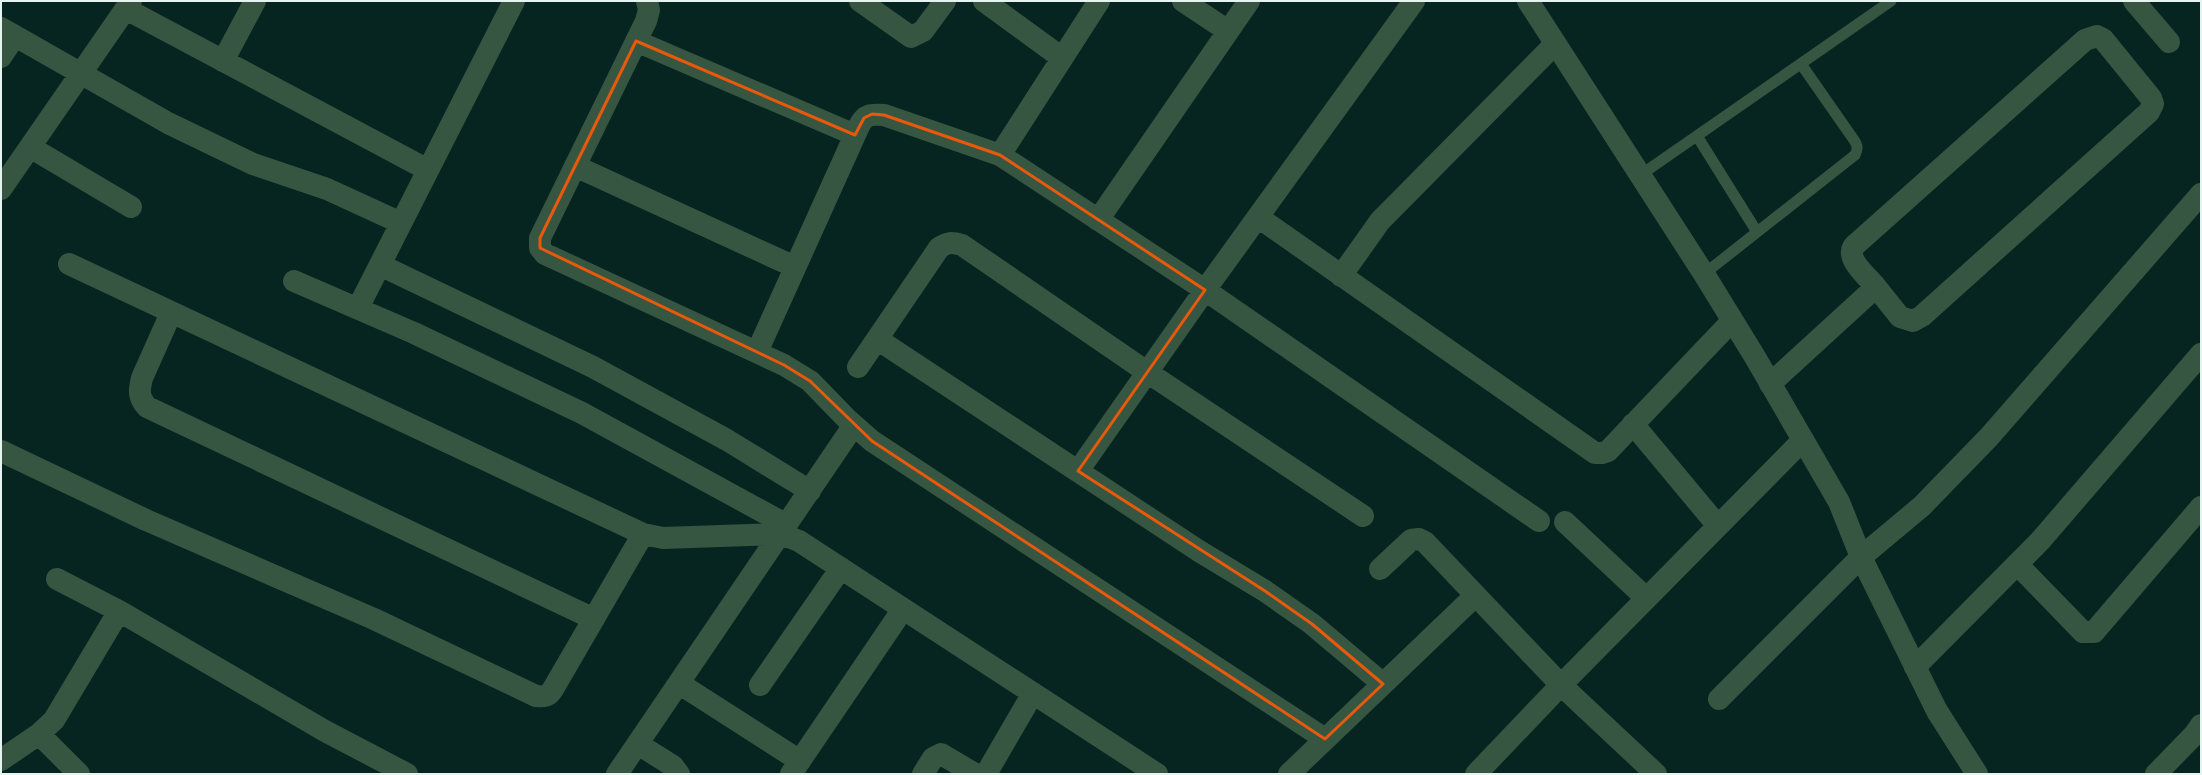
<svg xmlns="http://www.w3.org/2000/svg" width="2202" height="775" viewBox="0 0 2202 775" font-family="Montserrat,sans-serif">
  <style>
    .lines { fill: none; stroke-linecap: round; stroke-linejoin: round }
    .service { stroke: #375641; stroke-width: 11 }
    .minor { stroke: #375641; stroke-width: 22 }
    .tertiary { stroke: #375641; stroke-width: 22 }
    .marked { fill: none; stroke: #e8590c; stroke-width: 3; stroke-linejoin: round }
  </style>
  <rect width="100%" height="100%" fill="#062520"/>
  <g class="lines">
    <path class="service" d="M1697,136L1757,232
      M1639,176L1891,1
      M1704,274L1855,155C1858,149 1858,146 1854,140L1801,64"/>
    <path class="minor" d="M647,1L649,10L646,21L540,238V248L545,254L784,365L810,381L847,419L872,441L1325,739
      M860,1L911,37L923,31L945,1
      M984,1L1062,58
      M1183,1L1228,31
      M2134,1L2169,42
      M126,9L428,170
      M1,28L168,123L253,164L327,189L401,223
      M636,41L855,135
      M1,57L15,36
      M223,61L255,1
      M30,147L131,207
      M1000,155L1099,1
      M575,166L795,267
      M1,189L131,1
      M1258,217L1595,453H1602L1608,451L1732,321
      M1098,220L1249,1
      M69,264L643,534L663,538L781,534L799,541L1157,774
      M380,265L593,367L727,440L810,491
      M1341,276L1380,221L1555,44
      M294,281L414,333L582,413L787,525
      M358,308L514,1
      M171,313L142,378C139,390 138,397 147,407L594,619
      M877,339L1199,551L1265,591L1312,624L1383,684
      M757,352L859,126C865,114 871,114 884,115L1000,155L1205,290L1539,521
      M858,367L939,248C948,242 952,242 962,245L1147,372L1363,516
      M1770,384L1876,287L1900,317L1913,321L1922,316L2149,112L2153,104L2151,98L2103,39L2097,36L2085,40L1854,246C1845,259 1868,277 1876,287
      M1633,424L1718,526
      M1,451L146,520L374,619L536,696C545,697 549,696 553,689L643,534
      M1078,471L1205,290L1414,1
      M1565,522L1646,598
      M2017,564L2083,632H2094L2201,507
      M1380,569L1411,540L1419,539L1425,542L1561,685L1656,774
      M57,579L119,611L325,731L407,774
      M1915,667L2040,541L2201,354
      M680,684L800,761
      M760,685L841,568
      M1719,699L1861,557L1922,506L1989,437L2201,194
      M39,734L79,774
      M638,744L673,766L679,774
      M1,760L39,734L54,720L119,611
      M617,774L854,425
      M791,774L903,609
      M923,774L933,758L941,754L975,774
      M986,774L1033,693
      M1289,774L1475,596
      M1476,774L1561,685L1803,440
      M2156,774L2194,735L2201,725"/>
    <path class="tertiary" d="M1528,1L1704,274L1755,357L1839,502L1861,557L1937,711L1977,774"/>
  </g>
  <path class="marked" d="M636,41L855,135L864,118L872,114L884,115L1000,155L1205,290L1078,471L1265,591L1312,624L1383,684L1325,739L872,441L810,381L784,365L540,248V238Z"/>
  <rect width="2202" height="775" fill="none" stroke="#e4f5f1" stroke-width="4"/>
</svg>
